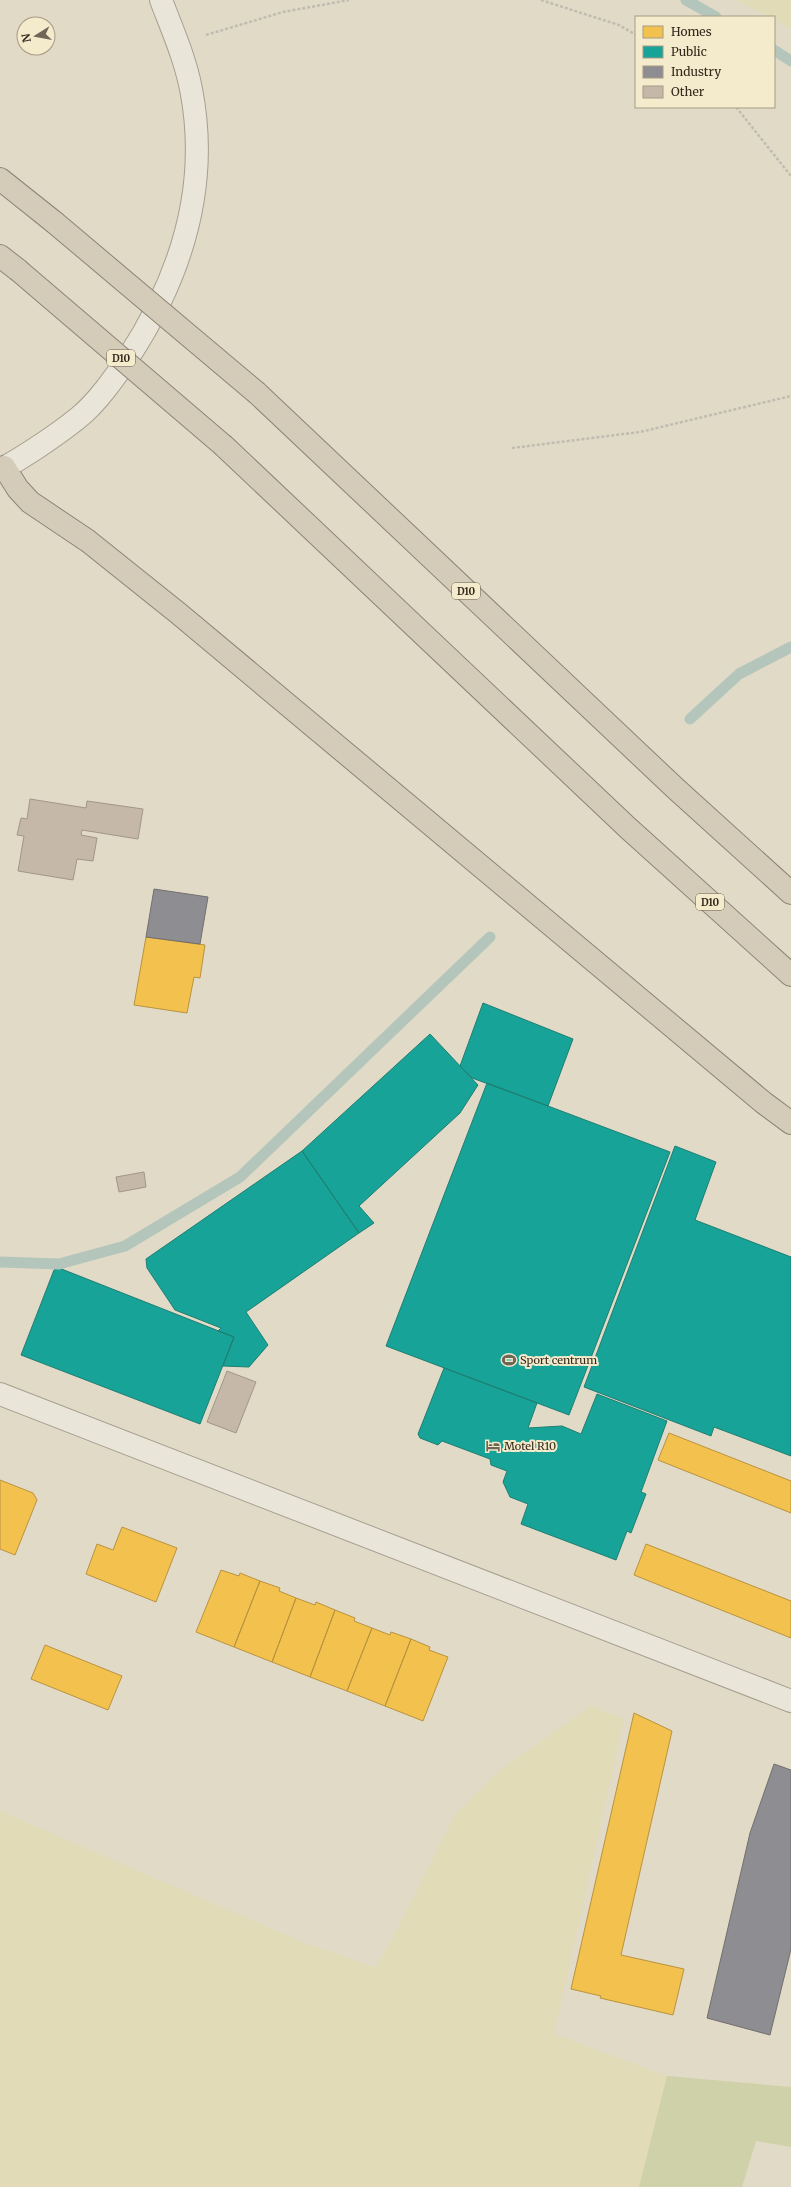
<svg xmlns="http://www.w3.org/2000/svg" width="791" height="2187" viewBox="0 0 791 2187" font-family="Merriweather,serif">
  <style>
    .farmland { fill: #e2dbb7 }
    .green { fill: #cfd1a9 }
    .homes { fill: #f2c14e; stroke: #b9933f }
    .public { fill: #17a398; stroke: #1f7e72 }
    .industry { fill: #8d8d92; stroke: #726f6e }
    .lines { fill: none; stroke-linecap: round; stroke-linejoin: round }
    .stream { stroke: #b4c6bb; stroke-width: 11 }
    .building { fill: #c5b8a8; stroke: #a19687 }
    .minor-casing { stroke: #a59f91; stroke-width: 24 }
    .motorway-casing { stroke: #8b8478; stroke-width: 24 }
    .path { stroke: #c1bcb1; stroke-width: 2.5; stroke-dasharray: 3 2; stroke-linecap: butt }
    .minor { stroke: #eae5d9; stroke-width: 22 }
    .motorway { stroke: #d4cbb9; stroke-width: 22 }
    .motorway-bridge-casing { stroke: #8b8478; stroke-width: 24; stroke-linecap: butt }
    .motorway-bridge { stroke: #d4cbb9; stroke-width: 22 }
    .labels { text-anchor: middle; stroke-width: 4; stroke-linejoin: round; paint-order: stroke }
    .shield { fill: #f4eacc; stroke: #6d6250; stroke-width: 1 }
    .shield-label { font-size: 10px; font-weight: bold; fill: #33281b }
    .poi-label { font-size: 11px; fill: #33281b; stroke: #f4eacc; text-anchor: start }
  </style>
  <rect width="100%" height="100%" fill="#e1dac7"/>
  <path class="farmland" d="M737,0H791V29L774,20V17H769Z
    M591,1706L624,1719L554,2034L667,2076L639,2187H0V1811L300,1941L376,1968L405,1914L454,1816L499,1771Z"/>
  <path class="green" d="M667,2076L791,2087V2147L756,2141L742,2187H639Z"/>
  <path class="homes" d="M146,937L205,945L200,978L194,977L187,1013L134,1005Z
    M669,1433L791,1481V1513L658,1460Z
    M0,1480L33,1493L37,1500L15,1555L0,1549Z
    M122,1527L177,1548L156,1602L86,1574L97,1544L113,1550Z
    M646,1544L791,1601V1638L634,1575Z
    M221,1570L239,1576L240,1573L260,1581L234,1647L196,1632Z
    M260,1581L280,1588L279,1591L296,1598L272,1662L234,1647Z
    M296,1598L315,1605L316,1602L335,1610L310,1677L272,1662Z
    M335,1610L355,1618L354,1621L372,1628L347,1691L310,1677Z
    M372,1628L390,1635L391,1632L411,1639L385,1706L347,1691Z
    M411,1639L430,1647L429,1650L448,1657L423,1721L385,1706Z
    M45,1645L122,1676L108,1710L31,1679Z
    M634,1713L672,1731L621,1955L684,1969L673,2015L600,1998L601,1996L571,1989Z"/>
  <path class="public" d="M483,1003L573,1039L548,1106L472,1078L460,1066Z
    M430,1034L478,1085L460,1113L359,1206L374,1223L359,1233L302,1151Z
    M487,1083L670,1152L569,1415L386,1346Z
    M675,1146L716,1162L695,1220L791,1257V1456L714,1427L711,1436L584,1387Z
    M302,1151L359,1233L246,1312L268,1345L249,1367L223,1366L234,1337L218,1331L221,1328L175,1310L147,1268L146,1259Z
    M59,1268L234,1337L200,1424L21,1355L54,1270Z
    M444,1368L537,1403L528,1428L562,1426L581,1434L597,1394L667,1421L641,1492L646,1494L631,1533L627,1531L616,1560L521,1524L528,1504L510,1497L503,1482L507,1471L491,1465L490,1459L442,1441L438,1445L420,1438L418,1434Z"/>
  <path class="industry" d="M154,889L208,897L200,944L146,937Z
    M774,1764L791,1770V1949L770,2035L707,2018L750,1833Z"/>
  <g class="lines">
    <path class="stream" d="M686,0L716,17
      M774,50L791,61
      M690,719L739,674L791,647
      M0,1262L59,1264L125,1246L240,1177L490,937"/>
  </g>
  <path class="building" d="M30,799L86,808L87,801L143,809L138,839L82,830L81,835L97,838L93,861L77,859L73,880L18,871L24,836L17,835L21,818L27,819Z
    M144,1172L146,1187L119,1192L116,1177Z
    M227,1371L256,1382L236,1433L207,1422Z"/>
  <g class="lines">
    <defs>
      <path id="minor" d="M0,470C24,457 57,435 78,418C97,403 115,377 128,358C181,277 210,186 191,89C185,58 172,29 161,0
        M0,1394L791,1701"/>
      <path id="motorway" d="M0,179L54,222
        M0,256L18,270
        M257,393L675,788L791,893
        M224,446L628,828L791,975
        M4,467L18,489L30,502L88,541L178,613L764,1103L791,1123"/>
    </defs>
    <use href="#minor" class="minor-casing"/>
    <use href="#motorway" class="motorway-casing"/>
    <path class="path" d="M541,0L619,25L636,35
      M206,35L283,12L349,0
      M736,107L791,176
      M512,448L640,432L791,396"/>
    <use href="#minor" class="minor"/>
    <use href="#motorway" class="motorway"/>
    <defs>
      <path id="motorway-bridge" d="M54,222L257,393
        M18,270L224,446"/>
    </defs>
    <use href="#motorway-bridge" class="motorway-bridge-casing"/>
    <use href="#motorway-bridge" class="motorway-bridge"/>
  </g>
  <defs>
    <symbol id="stadium-bare" viewBox="-9 -9 18 18"><path d="M0-5a6.5 5 0 1 0 0 10a6.5 5 0 1 0 0-10ZM-3.5-1.8h7v3.6h-7Z" fill="#706657" stroke="#f4eacc" stroke-width="2.5" paint-order="stroke"/></symbol>
    <symbol id="hotel-bare" viewBox="-9 -9 18 18"><path d="M-6-4.5h1.5V1H6V5H4.5V3h-9V5H-6ZM-4 0a1.8 1.8 0 1 1 3.6 0ZM.5 0V-2.5h3Q6-2.5 6 0Z" fill="#706657" stroke="#f4eacc" stroke-width="2.5" paint-order="stroke"/></symbol>
  </defs>
  <g fill-rule="evenodd">
    <use href="#stadium-bare" x="499" y="1350" width="20" height="20"/>
    <use href="#hotel-bare" x="483" y="1436" width="20" height="20"/>
  </g>
  <g class="labels">
    <g class="shield">
      <rect x="107" y="350" width="28" height="16" rx="3"/>
      <rect x="452" y="583" width="28" height="16" rx="3"/>
      <rect x="696" y="894" width="28" height="16" rx="3"/>
    </g>
    <g class="shield-label">
      <text x="121" y="362">D10</text>
      <text x="466" y="595">D10</text>
      <text x="710" y="906">D10</text>
    </g>
    <g class="poi-label">
      <text x="520" y="1364">Sport centrum</text>
      <text x="504" y="1450">Motel R10</text>
    </g>
  </g>
  <rect x="635" y="16" width="140" height="92" fill="#f4eacc" stroke="#a79c85"/>
  <rect x="643" y="26" width="20" height="12" fill="#f2c14e" stroke="#a79c85"/>
  <text x="671" y="36" font-size="12" fill="#33281b">Homes</text>
  <rect x="643" y="46" width="20" height="12" fill="#17a398" stroke="#a79c85"/>
  <text x="671" y="56" font-size="12" fill="#33281b">Public</text>
  <rect x="643" y="66" width="20" height="12" fill="#8d8d92" stroke="#a79c85"/>
  <text x="671" y="76" font-size="12" fill="#33281b">Industry</text>
  <rect x="643" y="86" width="20" height="12" fill="#c5b8a8" stroke="#a79c85"/>
  <text x="671" y="96" font-size="12" fill="#33281b">Other</text>
  <g transform="translate(36 36) rotate(259)"><circle r="19" fill="#f4eacc" stroke="#a79c85"/>
  <path d="M0-3L7 15L0 10L-7 15Z" fill="#706657"/>
  <text y="-6" font-size="11" font-weight="bold" text-anchor="middle" fill="#33281b">N</text>
  </g>
</svg>
